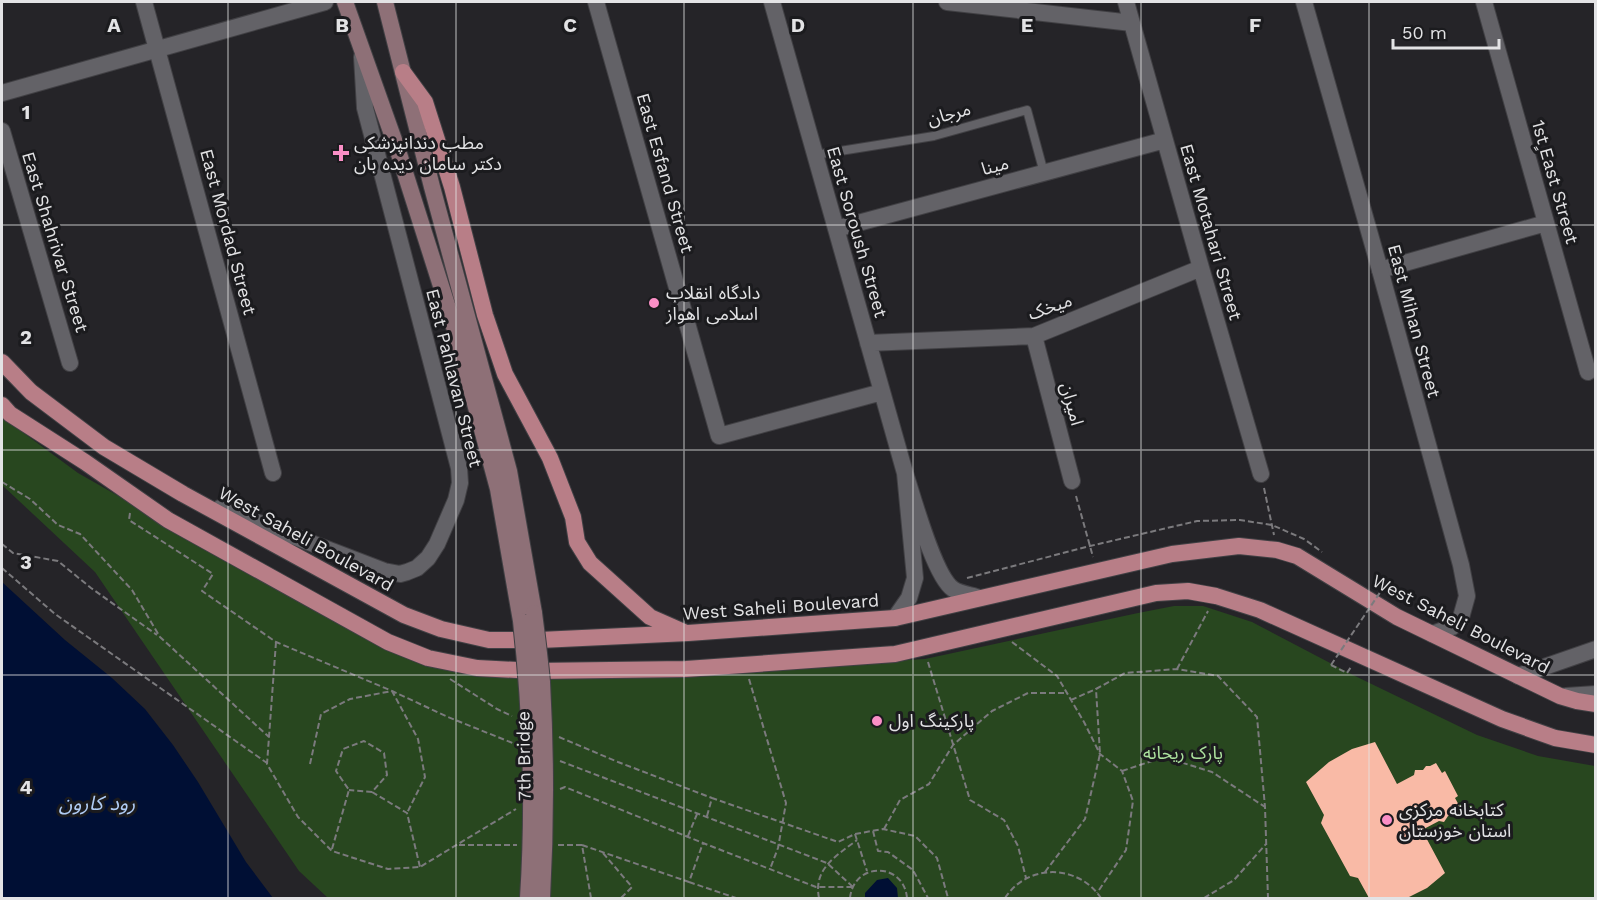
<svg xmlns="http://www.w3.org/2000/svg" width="1597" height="900" viewBox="0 0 1597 900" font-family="'Work Sans','Noto Sans Arabic',sans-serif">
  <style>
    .green { fill: #28471f }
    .water { fill: #000f34 }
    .building { fill: #f9baa6 }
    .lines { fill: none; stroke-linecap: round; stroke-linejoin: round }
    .service-casing { stroke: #414044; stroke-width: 10 }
    .minor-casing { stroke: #414044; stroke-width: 18 }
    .tertiary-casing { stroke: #414044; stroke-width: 18 }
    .secondary-casing { stroke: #414044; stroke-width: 18 }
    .primary-casing { stroke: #414044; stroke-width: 18 }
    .path { stroke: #7b7a7d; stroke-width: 2; stroke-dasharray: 6 3; stroke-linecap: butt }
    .service { stroke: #636267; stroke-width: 8 }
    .minor { stroke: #636267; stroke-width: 16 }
    .tertiary { stroke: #636267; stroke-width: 16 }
    .secondary { stroke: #8e7077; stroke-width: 16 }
    .primary { stroke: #b87e87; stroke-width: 16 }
    .secondary-bridge-casing { stroke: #414044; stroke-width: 18; stroke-linecap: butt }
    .path-bridge { stroke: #7b7a7d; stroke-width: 2; stroke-dasharray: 6 3; stroke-linecap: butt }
    .secondary-bridge { stroke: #8e7077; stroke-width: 16 }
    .grid { fill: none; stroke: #e3e3e5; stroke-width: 1.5; stroke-opacity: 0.55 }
    .poi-dot { fill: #fa8fc6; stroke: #1b1b1e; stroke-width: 2 }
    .labels { text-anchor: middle; stroke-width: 6; stroke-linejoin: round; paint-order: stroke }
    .street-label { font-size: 18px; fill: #e3e3e5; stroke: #1b1b1e }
    .poi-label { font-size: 18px; fill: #e3e3e5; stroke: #1b1b1e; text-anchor: start }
    .park-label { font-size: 18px; fill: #ace29e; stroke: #1b1b1e }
    .water-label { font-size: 20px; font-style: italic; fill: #b0ccf5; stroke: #1b1b1e }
    .grid-label { font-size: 20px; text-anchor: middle; font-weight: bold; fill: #e3e3e5; stroke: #1b1b1e; stroke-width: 6; stroke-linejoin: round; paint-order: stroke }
  </style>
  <rect width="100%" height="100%" fill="#252428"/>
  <path class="green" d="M2,417L78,473L157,518L422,659L685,673L925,659L1138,613L1174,606H1203L1252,622L1353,675L1477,735L1538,756L1595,766V898H328L299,871L95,572L2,485Z"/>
  <path class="water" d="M2,582L65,640L112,678L145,709L173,745L198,782L246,862L273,898H2Z
    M888,878L897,888L898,898H865V893L877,880Z"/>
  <path class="building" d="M1375,742L1397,784L1414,775L1415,770H1423L1426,766H1430L1436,763L1442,773L1445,771L1458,796L1455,798L1461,809L1455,812L1453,816H1448L1444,822L1439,821L1422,830L1445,873L1427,888L1407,898H1369L1358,878L1350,876L1321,823L1324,815L1306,782L1329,762L1352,749Z"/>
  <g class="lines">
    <defs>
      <path id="service" d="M815,155L934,136L1027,110L1044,173"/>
      <path id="minor" d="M144,2L273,473
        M596,2L719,436L882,392
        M772,2L905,473
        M947,2L1132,23
        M1126,2L1201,268L1261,474
        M1484,2L1588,372
        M2,93L325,2
        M2,131L70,363
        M836,229L1165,140
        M1380,270L1546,223
        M1034,336L1072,481
        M868,343L1034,336L1201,268
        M220,508L384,571L400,574L407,572L417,568L428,558L437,544L456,500L460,483L459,468L365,108L362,57
        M895,618L909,598L915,578L905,473C913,497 934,576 953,589C960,594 972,595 980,598
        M1518,676L1596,649"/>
      <path id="tertiary" d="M1304,2L1380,270L1461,565L1467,596L1460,621L1452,627L1432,634
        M1566,696L1596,694"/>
      <path id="secondary" d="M345,2L399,154L456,333L498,489L521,621
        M385,2L432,187L509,471L534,613"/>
      <path id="primary" d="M403,72L425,102L452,187L485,315L505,374L550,458L573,517L577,542L590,563L650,617L684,632
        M2,362L31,392L104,447L183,494L404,615L441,629L489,640H540L688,633L895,618L1172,554L1239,546L1277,550L1297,556L1397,617L1560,696L1577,701L1596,704
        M2,405L10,414L85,462L168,520L388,642L428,658L477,668L535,671L686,669L895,654L1156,593L1188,591L1216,596L1260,610L1502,719L1555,738L1596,745"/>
    </defs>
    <use href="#service" class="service-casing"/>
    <use href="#minor" class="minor-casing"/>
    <use href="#tertiary" class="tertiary-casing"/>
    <use href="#secondary" class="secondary-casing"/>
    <use href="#primary" class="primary-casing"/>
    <path class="path" d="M2,482L30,499L58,525L80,534L132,590L160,637L269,737
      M1264,488L1274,535
      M1076,496L1093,557
      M130,513L129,520L213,574L202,591L276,642L392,691L448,717L515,744
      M2,544L13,553L58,561L91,588L157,635
      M2,568L55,614L267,763
      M967,578L1090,546L1197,521L1240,520L1272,525L1304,539L1322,552
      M276,642L267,764L298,817L332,851L388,869L420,867L516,809
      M1012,642L1057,676L1084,722L1100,754L1122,771L1133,801L1126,850L1097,893
      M928,662L970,800L1004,820L1018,846L1026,878
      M1331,665L1347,673L1351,667
      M1177,669L1208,611
      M450,679L497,709L512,716
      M749,679L786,803L778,848L770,869
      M1071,700L1096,689
      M559,737L618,762L712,798
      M560,761L827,863L853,887
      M310,764L321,714L350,699L392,691L418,739L425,777L407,813
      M1122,771L1164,757L1212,772L1265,807
      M560,789L565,787L703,843L816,887H853
      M372,792L407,813L420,867
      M707,816L712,798L838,842L855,834L883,829L915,836L937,858L948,898
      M884,829L900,800L929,784L953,745L992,711L1028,693H1067
      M873,831L878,851L888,852L913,870L928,898
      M855,834L867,871
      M688,836L697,814
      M459,845H517
      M558,845H582L591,898
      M582,845L689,882L703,843
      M332,849L349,790L336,771L343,749L364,741L384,753L387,775L372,792L349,790
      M603,853L632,887L621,898
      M1045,872L1085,819L1100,754L1096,689L1125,673L1177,669L1218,676L1257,717L1265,807L1268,898
      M689,882L736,898
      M819,898C813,869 836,856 857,840
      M850,898C854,861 904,862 907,898
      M1005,898C1028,863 1078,864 1101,898
      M1204,898L1234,880L1266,844"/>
    <use href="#service" class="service"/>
    <use href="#minor" class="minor"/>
    <use href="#tertiary" class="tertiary"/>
    <use href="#secondary" class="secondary"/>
    <use href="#primary" class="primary"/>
    <defs>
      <path id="secondary-bridge" d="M534,613C537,636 540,659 542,682C546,754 546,826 542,898
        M521,621C531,713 534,806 528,898"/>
    </defs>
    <use href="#secondary-bridge" class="secondary-bridge-casing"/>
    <path class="path-bridge" d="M1331,665L1383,588"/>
    <use href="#secondary-bridge" class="secondary-bridge"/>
  </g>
  <path class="grid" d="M228,2V898M456,2V898M684,2V898M913,2V898M1141,2V898M1369,2V898M2,225H1596M2,450H1596M2,675H1596"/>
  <g class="poi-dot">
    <path d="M338 144h6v6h6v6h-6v6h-6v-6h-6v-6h6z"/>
    <circle cx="654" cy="303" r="6"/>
    <circle cx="877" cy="721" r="6"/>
    <circle cx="1387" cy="820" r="6"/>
  </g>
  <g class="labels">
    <g class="street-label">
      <text transform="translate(949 114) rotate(-15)" y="6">مرجان</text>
      <text transform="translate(995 166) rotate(-15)" y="6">مینا</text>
      <text transform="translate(665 173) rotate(74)" y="6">East Esfand Street</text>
      <text transform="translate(1555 182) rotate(74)" y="6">1st ٍEast Street</text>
      <text transform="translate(228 232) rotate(75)" y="6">East Mordad Street</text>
      <text transform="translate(857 232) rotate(74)" y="6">East Soroush Street</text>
      <text transform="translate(1211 232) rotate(74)" y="6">East Motahari Street</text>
      <text transform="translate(55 242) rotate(73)" y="6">East Shahrivar Street</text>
      <text transform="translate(1050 307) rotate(-20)" y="6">میخک</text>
      <text transform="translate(1414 321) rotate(75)" y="6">East Mihan Street</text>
      <text transform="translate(454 378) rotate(76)" y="6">East Pahlavan Street</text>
      <text transform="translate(1072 404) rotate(75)" y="6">امیران</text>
      <text transform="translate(306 539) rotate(29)" y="6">West Saheli Boulevard</text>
      <text transform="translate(781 607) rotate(-4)" y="6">West Saheli Boulevard</text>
      <text transform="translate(1461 624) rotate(27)" y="6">West Saheli Boulevard</text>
      <text transform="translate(524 756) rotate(-91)" y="6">7th Bridge</text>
    </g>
    <g class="poi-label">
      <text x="354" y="149">مطب دندانپزشکی<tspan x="354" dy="21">دکتر سامان دیده بان</tspan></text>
      <text x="666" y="299">دادگاه انقلاب<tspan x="666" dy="21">اسلامی اهواز</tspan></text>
      <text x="889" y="727">پارکینگ اول</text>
      <text x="1399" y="816">کتابخانه مرکزی<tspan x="1399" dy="21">استان خوزستان</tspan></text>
    </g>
    <g class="park-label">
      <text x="1183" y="759">پارک ریحانه</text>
    </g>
    <g class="water-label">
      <text x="97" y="810">رود کارون</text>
    </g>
  </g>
  <g class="grid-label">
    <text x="114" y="32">A</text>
    <text x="342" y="32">B</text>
    <text x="570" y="32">C</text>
    <text x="798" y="32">D</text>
    <text x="1027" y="32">E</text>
    <text x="1255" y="32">F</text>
    <text x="26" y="119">1</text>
    <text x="26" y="344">2</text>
    <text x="26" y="569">3</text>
    <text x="26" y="794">4</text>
  </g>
  <rect width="1597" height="900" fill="none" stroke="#e3e3e5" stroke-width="6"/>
  <path d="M1393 39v9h106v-9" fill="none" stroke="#e3e3e5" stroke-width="3"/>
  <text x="1402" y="39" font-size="18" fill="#e3e3e5" stroke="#1b1b1e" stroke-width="4.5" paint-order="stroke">50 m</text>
</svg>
